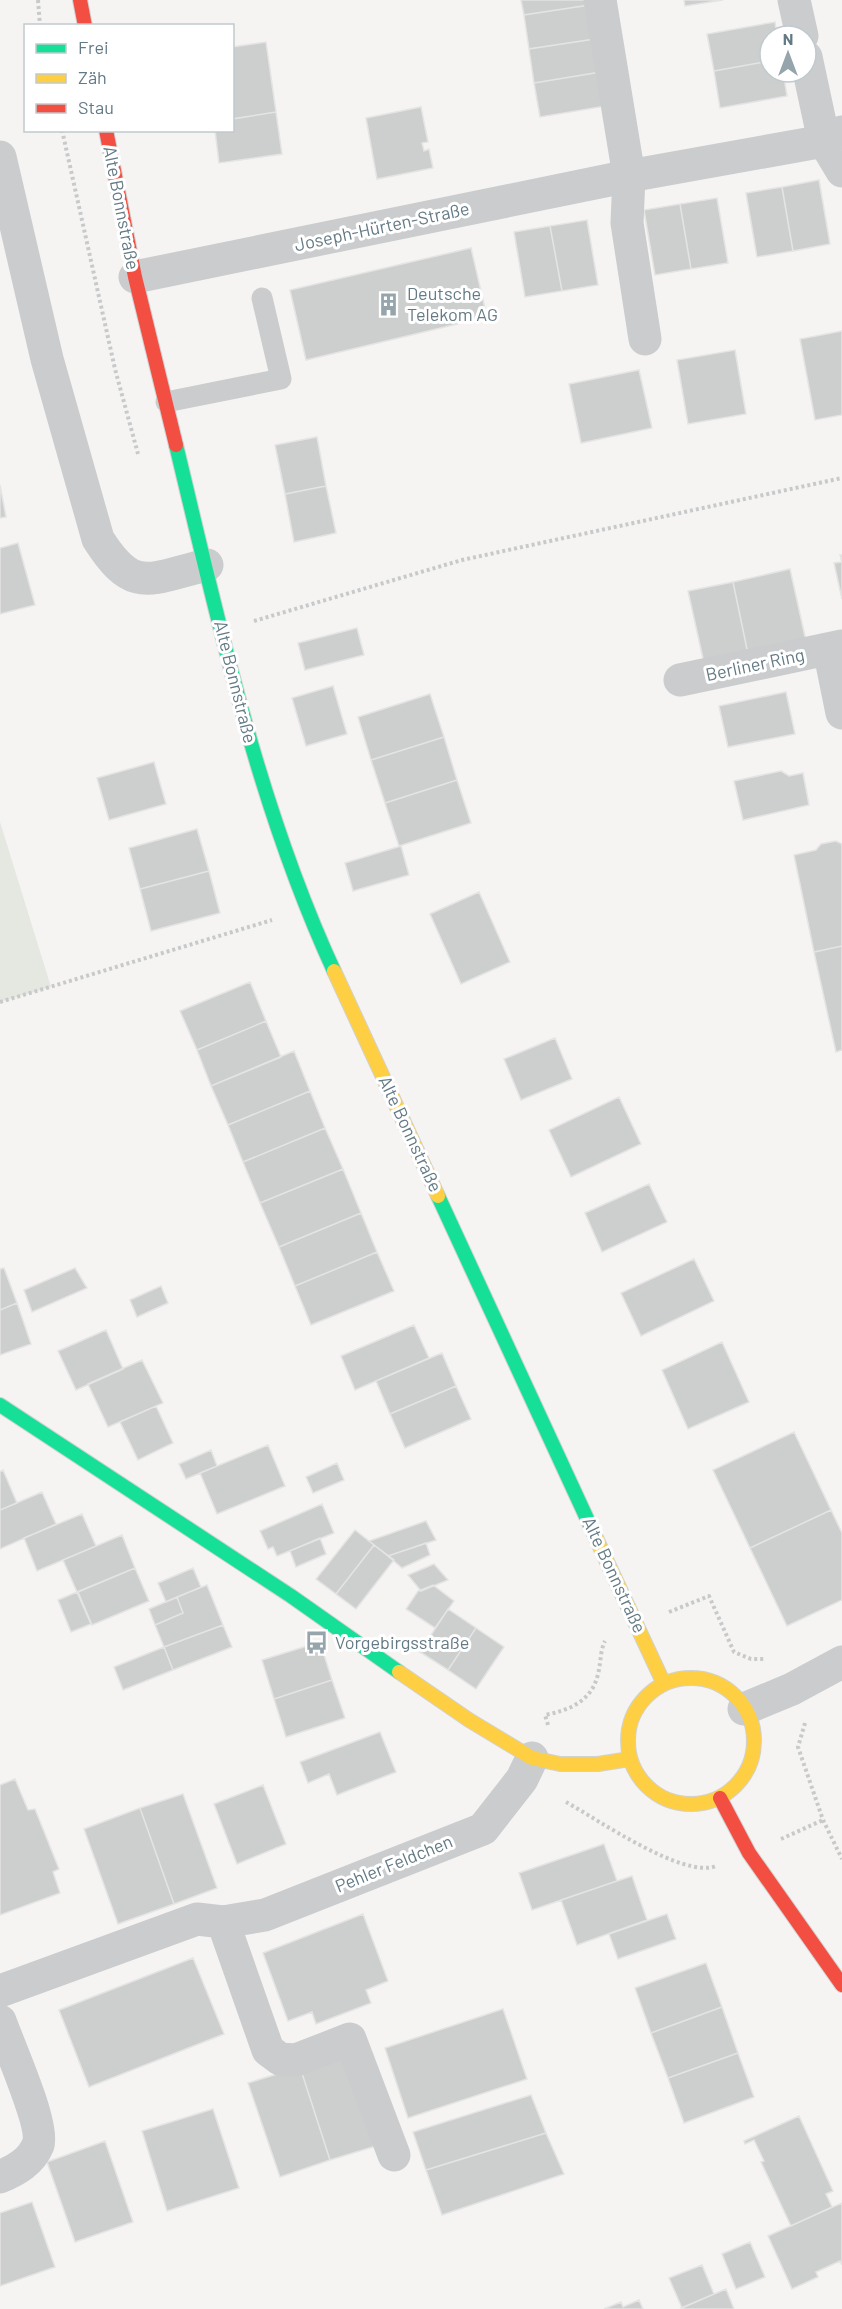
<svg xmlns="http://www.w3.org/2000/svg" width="842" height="2309" viewBox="0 0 842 2309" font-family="Barlow,sans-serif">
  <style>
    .green { fill: #e5e7e1 }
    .building { fill: #cdcfcf; stroke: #e4e4e3; stroke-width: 1.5 }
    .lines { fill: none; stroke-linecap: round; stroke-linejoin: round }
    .fast-casing { stroke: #d0d2d2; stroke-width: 16 }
    .slow-casing { stroke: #d0d2d2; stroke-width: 16 }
    .jam-casing { stroke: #d0d2d2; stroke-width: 16 }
    .path { stroke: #c8caca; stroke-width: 4; stroke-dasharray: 3 3; stroke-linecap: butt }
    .lane { stroke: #cacccd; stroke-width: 21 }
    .street { stroke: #cacccd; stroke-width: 33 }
    .fast { stroke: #16e098; stroke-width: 14 }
    .slow { stroke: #ffcf43; stroke-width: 14 }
    .jam { stroke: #f24e42; stroke-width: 14 }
    .labels { text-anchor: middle; stroke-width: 6; stroke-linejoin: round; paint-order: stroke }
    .street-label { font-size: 18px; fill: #637a85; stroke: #fff }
    .poi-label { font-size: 18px; fill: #637a85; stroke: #fff; text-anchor: start }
  </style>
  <rect width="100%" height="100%" fill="#f5f4f3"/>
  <path class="green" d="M0,822L51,987L0,1002Z"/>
  <path class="building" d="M521,0H596V4L524,15Z
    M684,0H723L685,6Z
    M596,4L601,38L529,49L524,15Z
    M775,22L777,36H770V61L714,71L707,34Z
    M601,38L607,71L534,83L529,49Z
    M266,42L276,112L232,119V47Z
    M770,61V72H783L787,96L720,108L714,71Z
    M607,71L612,105L540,117L534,83Z
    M421,107L428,142L422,143L424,151L429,149L433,168L377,179L366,118Z
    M276,112L282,154L219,163L215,130H232V119Z
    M819,180L830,244L793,251L782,187Z
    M782,187L793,251L757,257L746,193Z
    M717,198L728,263L691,269L680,204Z
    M680,204L691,269L655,275L644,210Z
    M587,220L598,285L562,291L550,226Z
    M550,226L562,291L525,297L514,232Z
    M471,248L487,317L306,360L290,290Z
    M842,331V415L815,420L800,339Z
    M735,350L746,414L688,424L677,360Z
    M639,370L652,428L581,443L569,384Z
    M317,437L326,486L285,494L275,445Z
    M0,485L6,517L0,518Z
    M326,486L336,533L294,542L285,494Z
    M18,543L35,605L0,614V548Z
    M840,555H842V599L834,563L842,562Z
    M790,569L806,641L748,654L733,582Z
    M733,582L748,654L704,663L688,591Z
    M357,628L364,655L305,670L298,643Z
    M333,686L347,734L306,746L292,698Z
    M786,692L795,734L728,747L719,706Z
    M430,694L444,737L371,760L358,717Z
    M444,737L457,780L385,803L371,760Z
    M154,762L166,804L109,820L97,778Z
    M781,771L789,776L803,773L809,805L743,820L734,781Z
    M457,780L471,823L399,846L385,803Z
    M197,829L209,871L140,889L129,848Z
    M836,841L842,844V946L814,952L794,855L816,850L821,844Z
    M401,846L409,875L353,891L345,863Z
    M209,871L220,913L151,931L140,889Z
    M479,892L510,962L461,984L430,914Z
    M842,946V1050L836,1052L814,952Z
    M250,982L266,1021L197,1050L180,1011Z
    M266,1021L281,1057L211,1086L197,1050Z
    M555,1038L572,1079L521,1100L504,1059Z
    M294,1051L310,1091L228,1125L211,1086Z
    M310,1091L325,1128L243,1162L228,1125Z
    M619,1097L641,1144L571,1177L549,1130Z
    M325,1128L343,1169L260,1203L243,1162Z
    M343,1169L361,1213L279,1247L260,1203Z
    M649,1184L667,1222L602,1252L585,1213Z
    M361,1213L377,1252L295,1286L279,1247Z
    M377,1252L394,1291L311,1325L295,1286Z
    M694,1259L714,1301L641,1336L621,1293Z
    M4,1268L17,1303L0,1310V1269Z
    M75,1268L87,1288L32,1312L24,1290Z
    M161,1286L168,1303L137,1317L130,1300Z
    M17,1303L31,1344L0,1355V1310Z
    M414,1325L429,1358L355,1390L341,1356Z
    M106,1330L123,1369L76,1390L58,1351Z
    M722,1342L749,1402L688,1429L662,1370Z
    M442,1353L456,1386L390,1414L376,1381Z
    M142,1360L163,1403L108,1427L88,1384Z
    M456,1386L471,1419L405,1448L390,1414Z
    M156,1406L173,1443L138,1460L120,1422Z
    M794,1432L831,1510L750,1548L713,1470Z
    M268,1445L285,1486L217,1514L200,1473Z
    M211,1450L217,1466L186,1479L179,1464Z
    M337,1463L344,1480L313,1493L306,1477Z
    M3,1470L17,1503L0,1510V1472Z
    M42,1492L56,1524L0,1549V1510Z
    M322,1504L334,1533L277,1556L273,1547L268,1549L260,1531Z
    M831,1510L842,1533V1600L787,1626L750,1548Z
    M82,1514L96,1546L37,1571L24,1538Z
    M426,1521L436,1540L388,1556L369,1541Z
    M355,1530L374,1545L336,1594L316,1579Z
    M122,1535L135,1568L77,1592L63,1560Z
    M320,1538L326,1554L296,1567L290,1551Z
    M426,1543L430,1555L402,1568L388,1556Z
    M374,1545L394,1560L356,1609L336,1594Z
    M434,1564L448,1580L421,1591L408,1575Z
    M135,1568L149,1601L92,1625L78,1592Z
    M193,1568L201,1587L166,1602L158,1583Z
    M207,1585L223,1625L164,1647L155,1625L183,1613L177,1597Z
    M433,1585L454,1601L435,1628L406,1609L418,1591Z
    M77,1592L91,1624L71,1632L58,1600Z
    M177,1597L183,1613L155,1625L149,1609Z
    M448,1609L476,1628L448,1670L420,1652Z
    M223,1625L232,1647L173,1670L164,1647Z
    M476,1628L504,1647L476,1689L448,1670Z
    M320,1642L332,1680L274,1699L262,1660Z
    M164,1647L173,1670L123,1690L114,1667Z
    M332,1680L345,1718L286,1737L274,1699Z
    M380,1732L396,1772L337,1795L329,1774L308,1783L300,1762Z
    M15,1779L28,1810L35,1809L59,1869L53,1872L60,1893L0,1915V1785Z
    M263,1785L286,1844L237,1864L214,1804Z
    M183,1794L217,1888L174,1904L140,1808Z
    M140,1808L174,1904L118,1924L84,1829Z
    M604,1844L617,1881L532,1910L519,1873Z
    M632,1876L647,1920L577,1945L561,1900Z
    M363,1914L388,1981L366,1990L371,2003L316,2024L312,2012L288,2021L263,1953Z
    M667,1914L676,1939L618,1959L609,1934Z
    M193,1958L224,2034L89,2087L59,2010Z
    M706,1963L722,2007L651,2033L635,1988Z
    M722,2007L738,2053L668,2078L651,2033Z
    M503,2009L527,2079L408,2118L385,2048Z
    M345,2052L376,2146L330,2160L300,2067Z
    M738,2053L754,2097L684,2123L668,2078Z
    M300,2067L330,2160L280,2177L248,2083Z
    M531,2095L546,2133L426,2170L413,2132Z
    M213,2109L239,2188L167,2211L142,2131Z
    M799,2116L833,2191L826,2194L832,2207L791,2226L761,2162L764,2161L754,2140L745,2144L744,2141Z
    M546,2133L564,2174L442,2215L426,2170Z
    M105,2141L133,2222L75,2242L47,2162Z
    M32,2202L55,2267L0,2286V2213Z
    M842,2203V2265L840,2261L816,2272L818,2277L792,2289L768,2236Z
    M750,2242L765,2277L736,2289L722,2254Z
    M702,2265L714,2294L682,2308L669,2278Z
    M726,2289L734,2309H682L681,2308Z
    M639,2300L643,2309H604L621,2302L623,2307Z"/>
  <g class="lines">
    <defs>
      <path id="fast" d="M176,445C219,623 257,804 334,971
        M438,1196L595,1536
        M0,1405L291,1596L399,1672"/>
      <path id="slow" d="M334,971L438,1196
        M595,1536L664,1684
        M399,1672L469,1720L532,1758L560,1764H598L630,1759
        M628 1741a63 63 0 1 1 126 0a63 63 0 1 1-126 0Z"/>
      <path id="jam" d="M80,0L85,26
        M106,130L135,277L176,445
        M720,1798L749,1853L842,1985"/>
    </defs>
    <use href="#fast" class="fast-casing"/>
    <use href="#slow" class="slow-casing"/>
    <use href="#jam" class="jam-casing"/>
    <path class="path" d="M38,0L40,26
      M62,130L115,369L138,454
      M254,621L462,560L842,478
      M0,1002L272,920
      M669,1612L709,1596L734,1652L751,1659H766
      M805,1723L798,1747L823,1820L842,1859
      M548,1725L545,1715C570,1710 592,1701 598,1674C601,1663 600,1651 605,1641
      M566,1802C597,1819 683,1879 716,1866
      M781,1839L823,1820"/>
    <path class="lane" d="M166,402L281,379L262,298"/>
    <path class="street" d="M600,0L629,176L627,223L645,339
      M794,0L802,36
      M806,57L824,141L842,171
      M0,157L47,359L98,539C134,596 150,578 207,565
      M135,277L629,176L824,141L842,132
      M829,649L842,713
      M680,680L842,646
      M744,1709L792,1689L842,1662
      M223,1922L268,2050L280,2059L296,2060L350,2039L394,2155
      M0,1991L197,1919L223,1922L265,1915L483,1829L522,1779L532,1758
      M0,2021C8,2044 45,2126 38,2145C31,2162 16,2170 0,2177"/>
    <use href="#fast" class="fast"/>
    <use href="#slow" class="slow"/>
    <use href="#jam" class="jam"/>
  </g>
  <defs>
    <symbol id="building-bare" viewBox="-9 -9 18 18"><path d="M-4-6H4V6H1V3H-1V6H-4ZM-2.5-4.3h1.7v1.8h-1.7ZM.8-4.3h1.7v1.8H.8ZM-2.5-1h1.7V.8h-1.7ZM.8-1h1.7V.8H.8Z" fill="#96a5ac" stroke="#fff" stroke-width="2.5" paint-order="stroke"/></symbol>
    <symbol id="bus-bare" viewBox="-9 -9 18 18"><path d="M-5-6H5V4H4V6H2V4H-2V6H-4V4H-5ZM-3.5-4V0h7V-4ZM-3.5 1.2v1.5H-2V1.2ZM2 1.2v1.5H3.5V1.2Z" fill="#96a5ac" stroke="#fff" stroke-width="2.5" paint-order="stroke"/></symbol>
  </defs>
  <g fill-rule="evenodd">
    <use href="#building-bare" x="372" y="288" width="33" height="33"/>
    <use href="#bus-bare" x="300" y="1626" width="33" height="33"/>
  </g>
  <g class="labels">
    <g class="street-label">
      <text transform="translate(121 208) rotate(79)" y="6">Alte Bonnstraße</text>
      <text transform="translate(382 227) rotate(-12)" y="6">Joseph-Hürten-Straße</text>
      <text transform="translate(755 665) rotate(-12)" y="6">Berliner Ring</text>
      <text transform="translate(235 682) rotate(76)" y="6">Alte Bonnstraße</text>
      <text transform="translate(410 1134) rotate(65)" y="6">Alte Bonnstraße</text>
      <text transform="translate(614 1575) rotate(65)" y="6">Alte Bonnstraße</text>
      <text transform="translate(394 1864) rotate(-22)" y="6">Pehler Feldchen</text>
    </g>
    <g class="poi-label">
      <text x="407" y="300">Deutsche<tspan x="407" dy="21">Telekom AG</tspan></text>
      <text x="335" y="1649">Vorgebirgsstraße</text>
    </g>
  </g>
  <rect x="24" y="24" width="210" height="108" fill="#ffffff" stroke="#c1cace" stroke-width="1.5"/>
  <rect x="36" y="44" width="30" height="9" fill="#16e098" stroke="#c1cace" stroke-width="1.5"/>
  <text x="78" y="54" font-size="18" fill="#637a85">Frei</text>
  <rect x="36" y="74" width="30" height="9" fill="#ffcf43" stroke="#c1cace" stroke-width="1.5"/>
  <text x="78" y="84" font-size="18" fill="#637a85">Zäh</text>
  <rect x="36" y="104" width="30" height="9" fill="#f24e42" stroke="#c1cace" stroke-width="1.5"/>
  <text x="78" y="114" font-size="18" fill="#637a85">Stau</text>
  <g transform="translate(788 54)"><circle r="28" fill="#ffffff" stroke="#c1cace" stroke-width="1.5"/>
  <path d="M0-4.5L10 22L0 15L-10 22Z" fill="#96a5ac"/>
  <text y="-9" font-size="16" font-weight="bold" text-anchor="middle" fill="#637a85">N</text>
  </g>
</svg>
